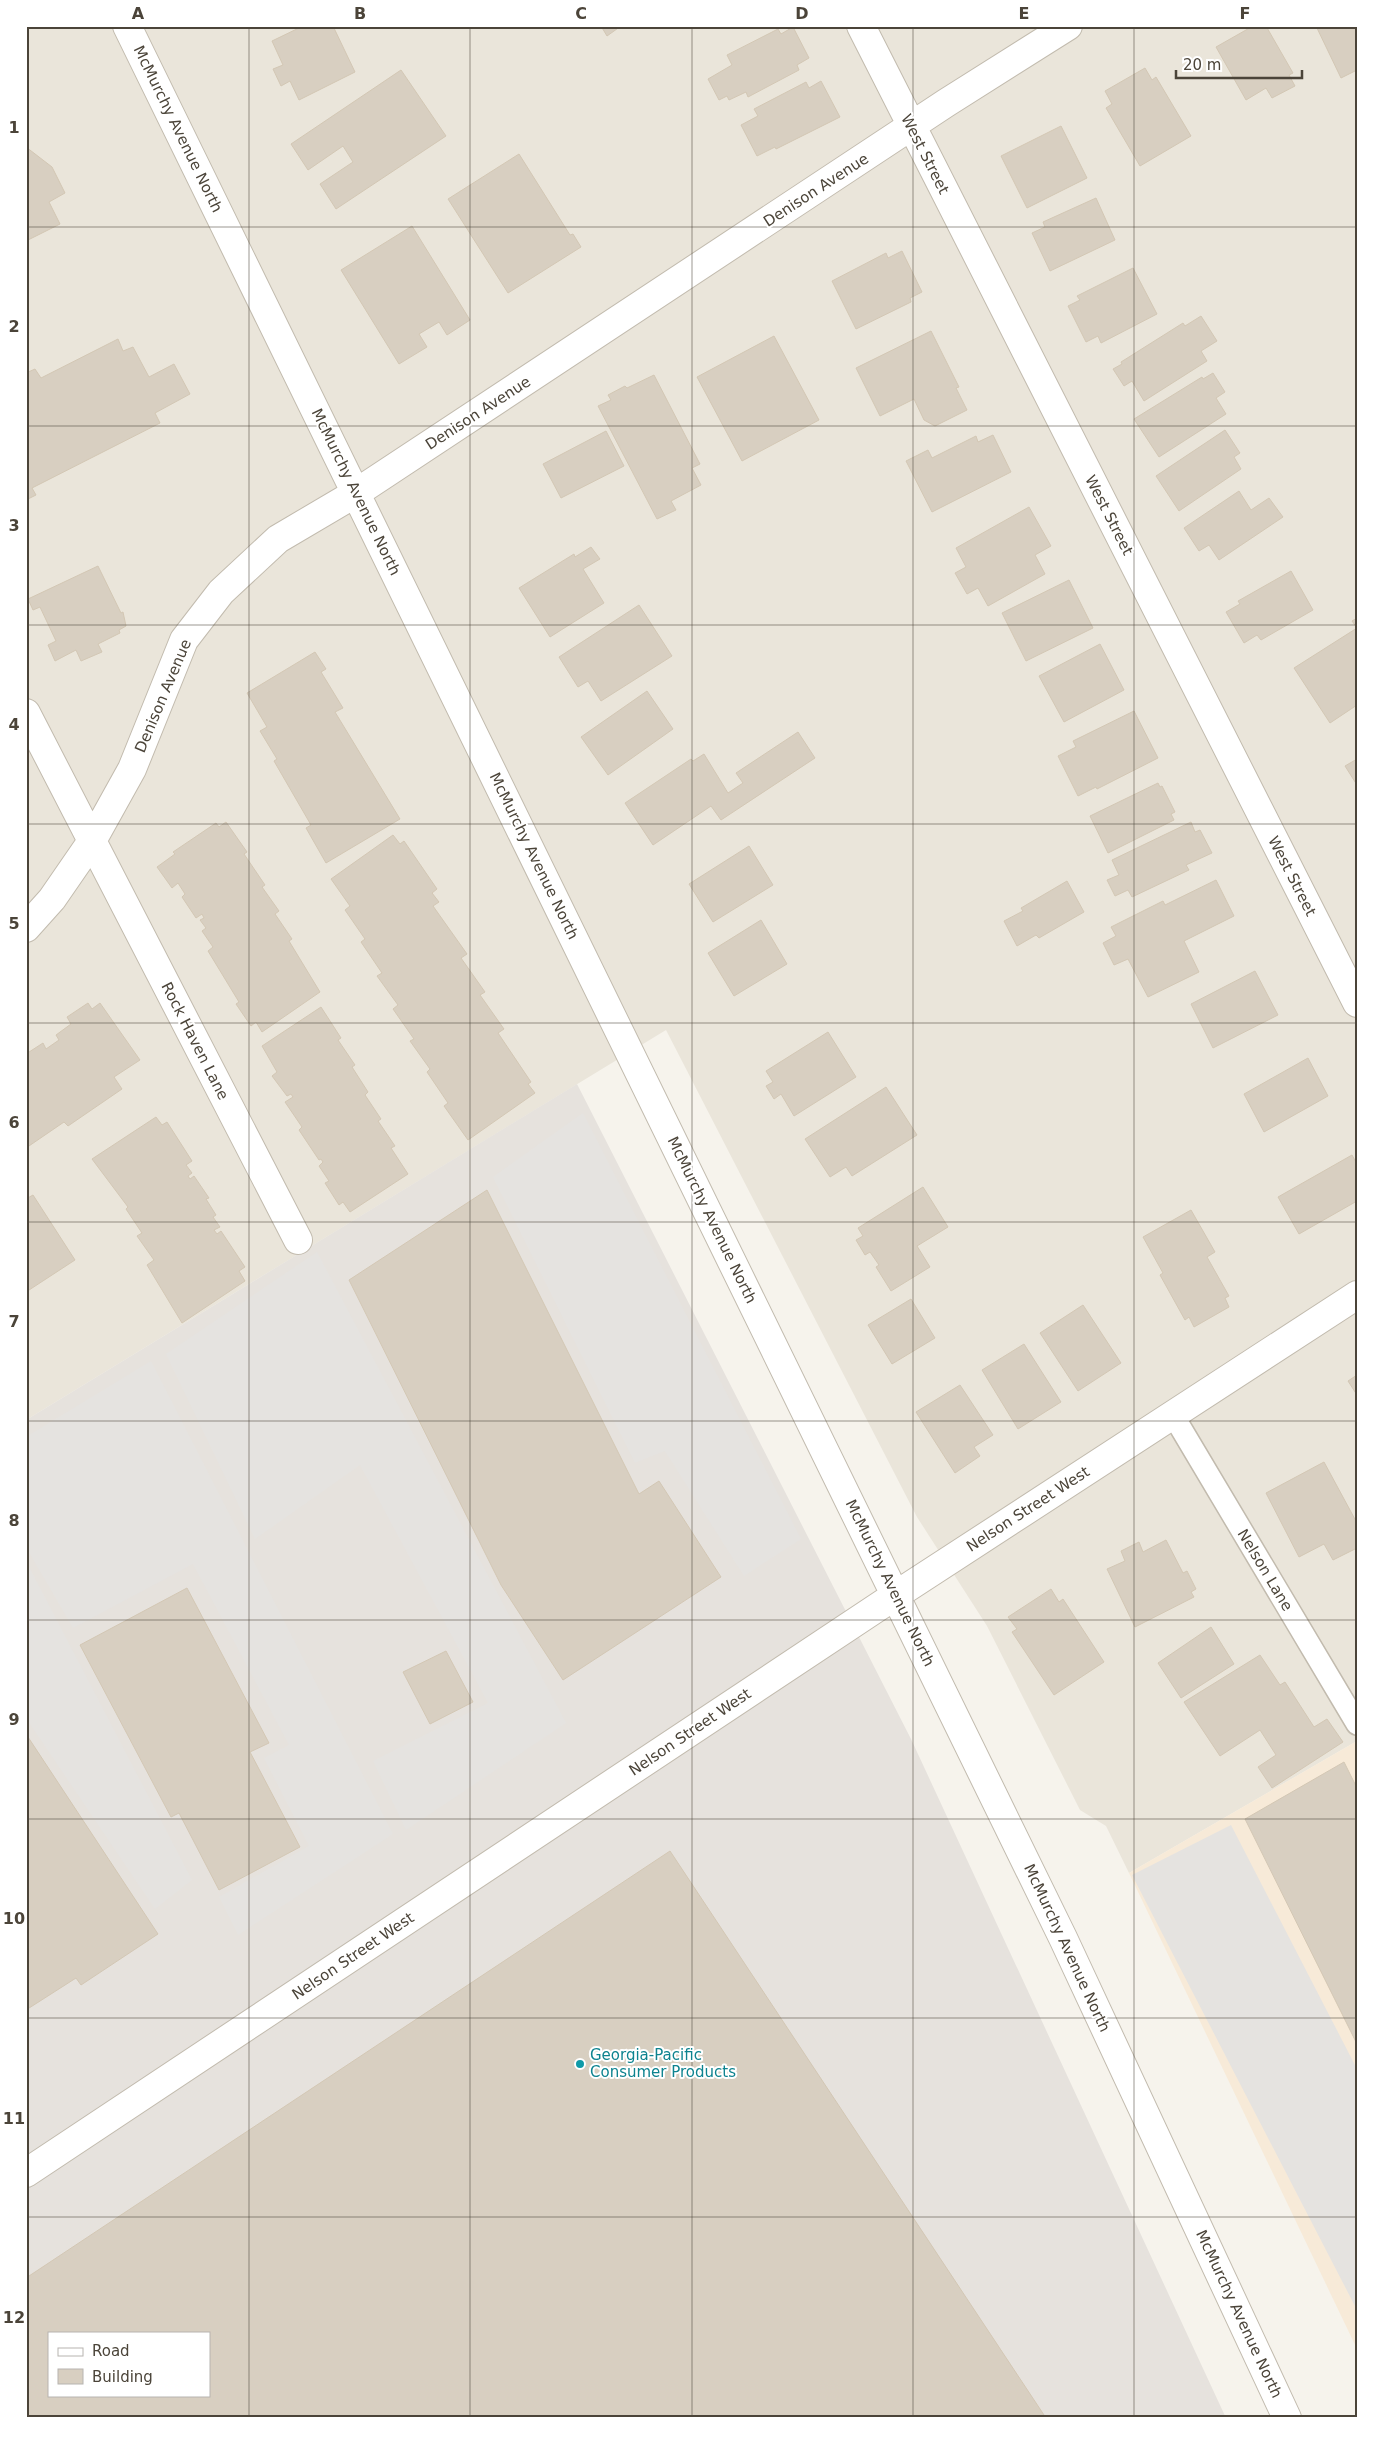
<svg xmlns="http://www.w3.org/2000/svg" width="1383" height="2444" viewBox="0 0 1383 2444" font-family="'DejaVu Sans',sans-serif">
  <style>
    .residential { fill: #eae5da }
    .commercial { fill: #f7ead8 }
    .industrial { fill: #e6e2dd; fill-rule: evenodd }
    .parking { fill: #e5e3e0 }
    .building { fill: #d8cfc1; stroke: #d3c7b4; fill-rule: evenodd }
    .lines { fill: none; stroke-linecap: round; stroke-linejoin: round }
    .lane-casing { stroke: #c2bbae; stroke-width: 24 }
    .street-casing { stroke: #c2bbae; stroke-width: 30 }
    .lane { stroke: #fff; stroke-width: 21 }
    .street { stroke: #fff; stroke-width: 28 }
    .grid { fill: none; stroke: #4b4439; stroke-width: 1; stroke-opacity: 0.55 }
    .culture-dot { fill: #0f9aa8; stroke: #fff; stroke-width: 2 }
    .labels { text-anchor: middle; stroke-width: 4; stroke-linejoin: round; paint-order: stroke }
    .street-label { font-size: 15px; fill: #4b4439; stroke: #fff }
    .culture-label { font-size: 15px; fill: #0d838f; stroke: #fff; text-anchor: start }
    .neatline { fill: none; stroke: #4b4439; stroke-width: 2 }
    .grid-label { font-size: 16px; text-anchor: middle; font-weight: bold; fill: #4b4439 }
  </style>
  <rect width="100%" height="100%" fill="#f6f3ec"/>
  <path class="residential" d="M26,26H1357V1741L1129,1873L1106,1826L1080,1810L987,1626L917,1517L666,1030L26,1420Z"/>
  <path class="commercial" d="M1357,1741V2349L1129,1873Z"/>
  <path class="industrial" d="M577,1084L911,1739L1226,2418H26V1420ZM49,2333H209V2395H49Z"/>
  <path class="parking" d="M583,1113L801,1539L744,1576L665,1451L635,1463L493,1177Z
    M317,1252L566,1723L406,1830L373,1761L488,1703L360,1465L255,1539L166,1354Z
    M151,1361L393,1834L238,1935L219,1897L309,1846L264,1758L289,1745L193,1564L73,1628L26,1547V1437Z
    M26,1561L192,1880L155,1909L26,1718Z
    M1231,1825L1357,2069V2310L1132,1875Z"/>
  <path class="building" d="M303,26H333L355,72L299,100L290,81L281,86L273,69L283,65L272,41Z
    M601,26H621L607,36Z
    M1253,26H1266L1293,73L1289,75L1295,86L1272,98L1266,88L1246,100L1216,47Z
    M1316,26H1357V70L1341,78Z
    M793,27L809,58L797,65L799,70L748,97L746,92L729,100L727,96L719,100L708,79L732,65L727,55L778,29L781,34Z
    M1145,68L1152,80L1156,77L1191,136L1140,166L1106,108L1112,104L1105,91Z
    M401,70L446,136L336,209L320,184L353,162L343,146L308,170L291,144Z
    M821,81L840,117L776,149L775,147L757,156L741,125L758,116L754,109L806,82L809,88Z
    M1061,126L1087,178L1027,208L1001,156Z
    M26,147L52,167L65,193L49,202L60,224L26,241Z
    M519,154L570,235L573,234L581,247L508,293L448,199Z
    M1096,198L1115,240L1050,271L1032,233L1045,227L1043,222Z
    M412,226L470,320L447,335L439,322L419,334L427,347L399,364L341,270Z
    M902,251L922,292L910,298L911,302L856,329L832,281L886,253L888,258Z
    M1133,268L1157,314L1101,343L1098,336L1086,342L1068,306L1080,300L1077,296Z
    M1201,316L1217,341L1201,351L1207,361L1144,401L1132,381L1124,386L1113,369L1122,364L1121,362L1183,323L1185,326Z
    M931,331L959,387L956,388L967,410L935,426L924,420L914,399L880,416L856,368Z
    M774,336L819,420L742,461L697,377Z
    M118,339L123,351L133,347L149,377L174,364L190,394L155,413L160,423L32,488L36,495L26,500V373L35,369L41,378Z
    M1213,373L1225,392L1216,398L1226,414L1159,457L1134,419L1202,377L1203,379Z
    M654,375L700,464L692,468L701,485L671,501L676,510L657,519L598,406L611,400L608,395L625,386L627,388Z
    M1225,430L1240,453L1234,457L1241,469L1179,511L1156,476Z
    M606,431L624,466L561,498L543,464Z
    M993,435L1011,472L932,512L906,461L928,450L932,458L976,436L978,442Z
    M1239,491L1251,510L1269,498L1283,517L1219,560L1209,545L1199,551L1184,528Z
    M1029,507L1051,546L1035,555L1045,574L988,606L978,588L967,594L955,573L966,567L956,548Z
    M591,547L600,559L583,569L604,603L550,637L519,588L574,554L575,557Z
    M98,566L121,613L123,612L126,626L119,630L120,633L98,644L102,652L81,661L76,650L55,661L48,645L56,641L40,607L33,610L28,599Z
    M1291,571L1313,610L1261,640L1257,635L1244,643L1226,612L1240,604L1238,601Z
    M1069,580L1093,628L1026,661L1002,613Z
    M639,605L672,656L601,701L588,681L578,687L559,657Z
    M1357,618V705L1330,723L1294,668L1357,628L1352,621Z
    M1100,644L1124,690L1064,722L1039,676Z
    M315,652L326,669L321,672L343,708L335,712L400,819L326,863L306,828L311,825L274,761L277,759L260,731L267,727L247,693Z
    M647,691L673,729L608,775L581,737Z
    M1134,711L1158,758L1097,789L1096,787L1078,796L1058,756L1076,747L1073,741Z
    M798,732L815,758L721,820L711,806L653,845L625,803L691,759L693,761L704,754L728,793L743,783L736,773Z
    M1357,759V785L1345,766Z
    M1158,783L1160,787L1162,786L1175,812L1171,814L1174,820L1108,853L1090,816Z
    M226,822L247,852L244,854L265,885L262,887L279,911L275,914L292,939L289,941L320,992L262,1032L256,1022L251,1026L236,1004L239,1002L208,951L213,947L202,931L206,928L200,920L204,918L202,914L196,918L182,897L185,894L178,883L172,888L157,867L175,854L173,852L216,823L219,827Z
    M1191,822L1195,832L1200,830L1212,853L1186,865L1189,870L1132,897L1128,890L1115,896L1107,880L1119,875L1112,860Z
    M393,835L400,844L404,841L437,889L432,893L439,902L433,906L467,954L461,958L485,992L480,995L504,1029L498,1033L531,1082L528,1084L535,1093L468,1140L444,1106L448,1103L427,1072L430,1069L410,1041L414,1039L393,1009L398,1005L377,976L382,973L361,942L365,939L345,910L350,906L331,879Z
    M749,846L773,885L713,922L689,884Z
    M1216,880L1234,916L1184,941L1199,972L1148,997L1128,959L1114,965L1103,943L1116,936L1111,927L1163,901L1165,905Z
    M1067,881L1084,912L1039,938L1036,935L1017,946L1004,921L1023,911L1021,908Z
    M761,920L787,964L734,996L708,953Z
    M1255,971L1278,1015L1213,1048L1191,1004Z
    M88,1003L92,1009L100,1003L140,1060L114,1077L122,1089L68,1126L64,1122L26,1148V1054L43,1043L46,1049L59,1040L56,1035L71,1024L67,1017Z
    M321,1007L341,1038L338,1040L355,1065L352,1067L368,1092L365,1095L381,1119L378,1121L395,1146L391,1148L408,1174L350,1212L343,1202L339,1205L325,1183L329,1181L319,1166L323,1162L321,1159L319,1160L299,1130L302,1127L285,1102L293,1097L291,1094L287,1096L272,1076L277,1072L262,1046Z
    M828,1032L856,1077L794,1116L781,1094L774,1099L766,1086L773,1082L766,1071Z
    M1308,1058L1328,1096L1264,1132L1244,1094Z
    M886,1087L917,1135L852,1176L846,1167L830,1177L805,1139Z
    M156,1117L162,1125L167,1122L192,1161L186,1165L192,1173L188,1176L190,1179L194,1176L209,1198L206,1199L216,1215L213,1217L220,1227L214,1230L217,1234L221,1231L245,1267L239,1271L245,1281L182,1323L147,1265L154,1260L137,1236L142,1233L126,1209L128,1207L92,1159Z
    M1352,1155L1357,1164V1201L1299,1234L1278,1197Z
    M923,1187L948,1227L917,1246L930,1267L891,1291L876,1267L879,1265L870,1252L865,1255L856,1240L863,1236L858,1228Z
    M487,1190L639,1494L659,1481L721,1577L563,1680L501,1585L349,1280Z
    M33,1195L75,1260L26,1292V1199Z
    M1191,1210L1215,1252L1207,1257L1229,1296L1225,1298L1229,1307L1194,1327L1189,1317L1185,1320L1160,1275L1163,1273L1143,1237Z
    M911,1299L935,1338L892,1364L868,1325Z
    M1083,1305L1121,1363L1078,1391L1040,1333Z
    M1024,1344L1061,1402L1018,1429L982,1370Z
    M1357,1375V1395L1348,1381Z
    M960,1385L993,1435L974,1447L980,1456L955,1473L916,1412Z
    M1324,1462L1357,1523V1548L1333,1560L1324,1544L1299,1557L1266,1493Z
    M1166,1540L1183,1573L1187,1571L1196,1589L1191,1592L1194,1597L1135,1627L1107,1569L1125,1561L1121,1551L1139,1542L1143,1552Z
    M187,1588L269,1743L250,1752L300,1847L219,1890L179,1813L171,1817L80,1645Z
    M1051,1589L1059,1602L1063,1599L1104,1662L1054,1695L1012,1632L1017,1629L1008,1617Z
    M1211,1627L1234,1664L1181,1698L1158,1663Z
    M446,1651L473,1702L430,1724L403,1672Z
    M1260,1655L1280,1685L1285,1682L1314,1727L1327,1719L1343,1742L1272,1788L1258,1767L1276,1755L1260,1730L1220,1756L1184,1702Z
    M26,1734L158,1934L81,1985L76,1978L26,2010Z
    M1344,1762L1357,1788V2044L1245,1819Z
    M670,1851L1046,2418H26V2278ZM49,2333H209V2395H49Z"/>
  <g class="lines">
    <defs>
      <path id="lane" d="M1173,1415L1357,1724"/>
      <path id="street" d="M127,26L1063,1938L1287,2418
        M861,26L1357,1003
        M26,713L298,1240
        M26,928L52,899L92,841L132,769L184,640L221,592L278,539L356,493L946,103L1068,26
        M26,2173L896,1595L1357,1295"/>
    </defs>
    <use href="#lane" class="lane-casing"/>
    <use href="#street" class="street-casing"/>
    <use href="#lane" class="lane"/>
    <use href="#street" class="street"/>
  </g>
  <path class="grid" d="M249,26V2418M470,26V2418M692,26V2418M913,26V2418M1134,26V2418M26,227H1357M26,426H1357M26,625H1357M26,824H1357M26,1023H1357M26,1222H1357M26,1421H1357M26,1620H1357M26,1819H1357M26,2018H1357M26,2217H1357"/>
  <circle class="culture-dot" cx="580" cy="2064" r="5"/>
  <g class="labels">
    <g class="street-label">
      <text transform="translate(178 129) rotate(64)" y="5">McMurchy Avenue North</text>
      <text transform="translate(925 154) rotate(63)" y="5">West Street</text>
      <text transform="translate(816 190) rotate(-33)" y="5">Denison Avenue</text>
      <text transform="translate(478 413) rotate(-33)" y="5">Denison Avenue</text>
      <text transform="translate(356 492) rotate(64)" y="5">McMurchy Avenue North</text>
      <text transform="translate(1109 515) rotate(63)" y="5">West Street</text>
      <text transform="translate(163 696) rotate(-67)" y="5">Denison Avenue</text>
      <text transform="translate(534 856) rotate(64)" y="5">McMurchy Avenue North</text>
      <text transform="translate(1292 876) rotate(63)" y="5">West Street</text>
      <text transform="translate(195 1041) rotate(63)" y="5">Rock Haven Lane</text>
      <text transform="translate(712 1220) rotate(64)" y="5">McMurchy Avenue North</text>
      <text transform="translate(1028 1509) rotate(-33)" y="5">Nelson Street West</text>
      <text transform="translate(1265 1570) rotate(59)" y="5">Nelson Lane</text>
      <text transform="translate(890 1583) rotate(64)" y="5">McMurchy Avenue North</text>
      <text transform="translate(690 1732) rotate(-34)" y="5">Nelson Street West</text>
      <text transform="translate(1067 1948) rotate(65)" y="5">McMurchy Avenue North</text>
      <text transform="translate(353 1956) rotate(-34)" y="5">Nelson Street West</text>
      <text transform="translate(1239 2314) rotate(65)" y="5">McMurchy Avenue North</text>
    </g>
    <g class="culture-label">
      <text x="590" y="2060">Georgia-Pacific<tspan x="590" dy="17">Consumer Products</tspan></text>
    </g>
  </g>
  <rect width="1383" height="2444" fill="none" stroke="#ffffff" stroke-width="55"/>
  <rect x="48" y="2332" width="162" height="65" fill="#ffffff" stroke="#b7b4b0"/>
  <rect x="58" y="2348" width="25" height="8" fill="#ffffff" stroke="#b7b4b0"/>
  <text x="92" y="2356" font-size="15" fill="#4b4439">Road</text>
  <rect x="58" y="2369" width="25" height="15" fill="#d8cfc1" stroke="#b7b4b0"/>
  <text x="92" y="2382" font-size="15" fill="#4b4439">Building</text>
  <path d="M1176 70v8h126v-8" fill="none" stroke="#4b4439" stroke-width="2.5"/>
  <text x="1183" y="70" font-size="15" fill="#4b4439" stroke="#ffffff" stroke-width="4" paint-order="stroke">20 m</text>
  <rect x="28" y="28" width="1328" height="2388" class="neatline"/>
  <g class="grid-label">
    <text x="138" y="19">A</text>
    <text x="360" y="19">B</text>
    <text x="581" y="19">C</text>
    <text x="802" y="19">D</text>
    <text x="1024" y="19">E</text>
    <text x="1245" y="19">F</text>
    <text x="14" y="133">1</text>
    <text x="14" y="332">2</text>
    <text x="14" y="531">3</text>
    <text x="14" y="730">4</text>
    <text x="14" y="929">5</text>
    <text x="14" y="1128">6</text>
    <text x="14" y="1327">7</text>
    <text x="14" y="1526">8</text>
    <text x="14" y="1725">9</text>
    <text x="14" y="1924">10</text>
    <text x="14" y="2124">11</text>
    <text x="14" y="2323">12</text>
  </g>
</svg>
